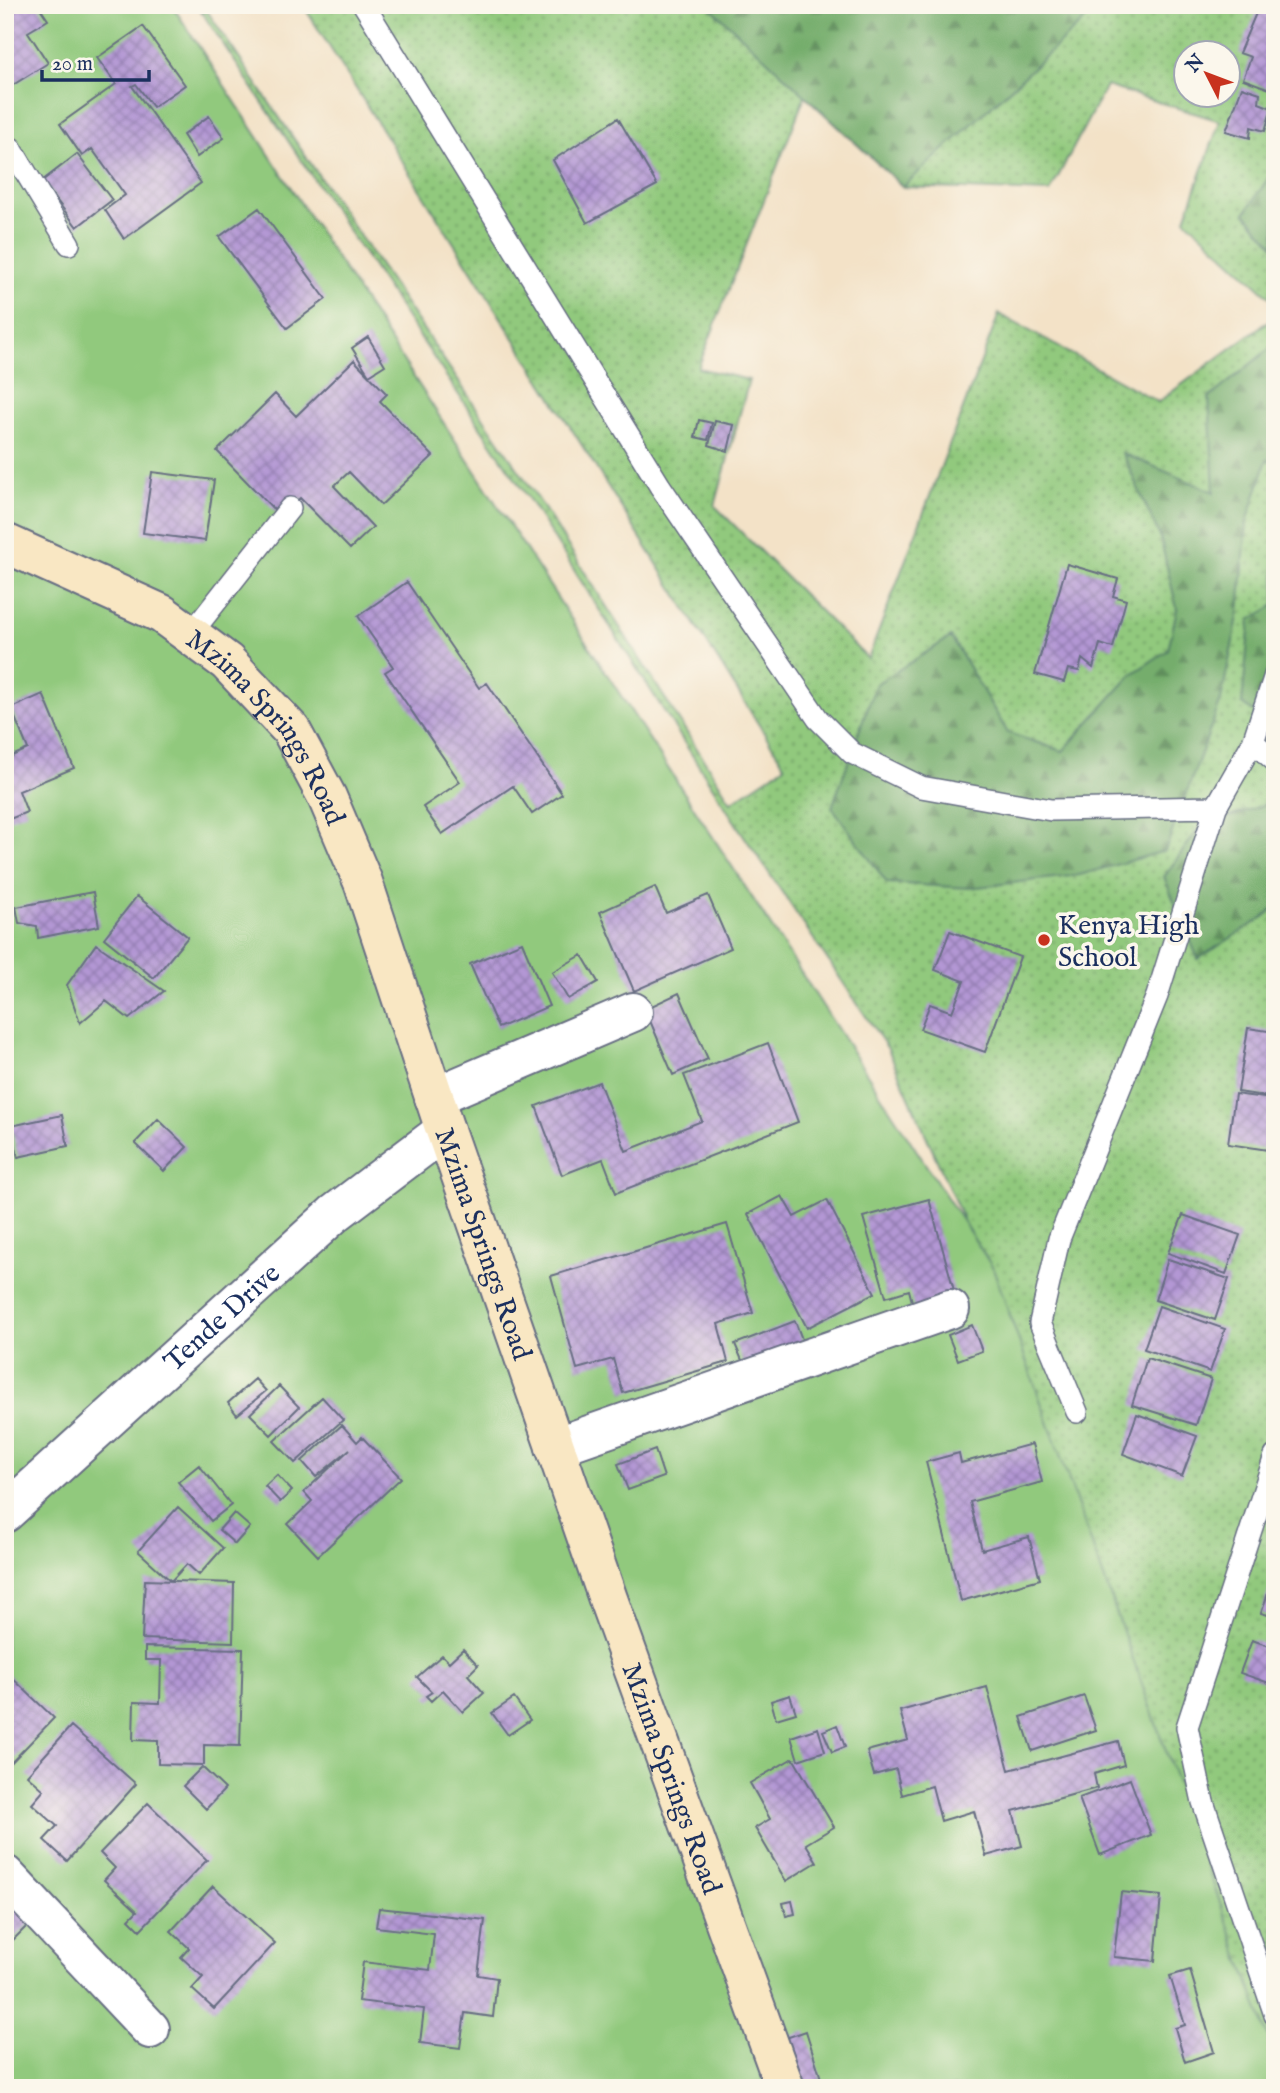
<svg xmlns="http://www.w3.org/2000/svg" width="1280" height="2093" viewBox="0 0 1280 2093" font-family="'IM FELL English',serif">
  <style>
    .grass { fill: url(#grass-dots); stroke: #567c6e; stroke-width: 2; fill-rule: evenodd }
    .forest { fill: url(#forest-firs); stroke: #486e65; stroke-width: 2 }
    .garden { fill: #91c97d; stroke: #567c6e; stroke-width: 2 }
    .building { fill: url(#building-cross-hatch) }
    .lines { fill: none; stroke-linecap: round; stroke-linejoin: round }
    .lane-casing { stroke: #676e83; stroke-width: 24 }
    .street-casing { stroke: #676e83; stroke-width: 42 }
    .secondary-casing { stroke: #676e83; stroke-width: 42 }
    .lane { stroke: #fff; stroke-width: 21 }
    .street { stroke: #fff; stroke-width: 38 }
    .secondary { stroke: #f9e7c3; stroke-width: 38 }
    .poi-dot { fill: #c8321e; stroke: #fbf7ec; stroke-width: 2.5 }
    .labels { text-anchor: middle; stroke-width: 7; stroke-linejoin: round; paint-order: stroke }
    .street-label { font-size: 28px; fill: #1b2f5e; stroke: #fbf7ec }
    .poi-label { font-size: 28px; fill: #1b2f5e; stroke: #fbf7ec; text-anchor: start }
  </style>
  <defs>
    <pattern id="grass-dots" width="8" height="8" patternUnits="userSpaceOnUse" patternTransform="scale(1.75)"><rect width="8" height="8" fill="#91c97d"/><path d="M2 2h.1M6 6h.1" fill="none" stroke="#76a46a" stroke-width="1.8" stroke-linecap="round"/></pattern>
    <pattern id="forest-firs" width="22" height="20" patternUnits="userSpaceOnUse" patternTransform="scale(1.75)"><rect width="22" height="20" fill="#74ad6c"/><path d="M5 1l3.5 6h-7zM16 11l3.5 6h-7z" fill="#5e8d5c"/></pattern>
    <pattern id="building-cross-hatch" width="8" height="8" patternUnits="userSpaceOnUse" patternTransform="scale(1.75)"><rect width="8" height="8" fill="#b397d4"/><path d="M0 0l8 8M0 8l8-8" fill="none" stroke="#917caf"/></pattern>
  </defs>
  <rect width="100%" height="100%" fill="#fbf7ec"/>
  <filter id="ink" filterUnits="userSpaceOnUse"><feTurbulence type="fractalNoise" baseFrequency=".0143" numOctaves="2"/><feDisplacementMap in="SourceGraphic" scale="14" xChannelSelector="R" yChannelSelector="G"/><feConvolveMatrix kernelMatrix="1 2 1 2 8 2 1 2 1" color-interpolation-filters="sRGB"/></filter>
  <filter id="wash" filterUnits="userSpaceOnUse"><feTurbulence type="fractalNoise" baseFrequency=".00686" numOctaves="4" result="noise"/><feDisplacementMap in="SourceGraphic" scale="28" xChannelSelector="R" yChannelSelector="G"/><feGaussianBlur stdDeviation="1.57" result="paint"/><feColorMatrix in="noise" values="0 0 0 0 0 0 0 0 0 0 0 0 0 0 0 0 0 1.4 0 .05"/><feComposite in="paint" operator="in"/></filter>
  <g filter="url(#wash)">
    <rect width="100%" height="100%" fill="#f3e2c7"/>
    <path class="grass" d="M197,5H203L535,494L731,802L785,766L303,5H1275V302L1185,219L1220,121L1106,86L1050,192L903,187L805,96L698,368L749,380L715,506L868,659L999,314L1158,402L1275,316V2061L997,1297L888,1049L740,830L528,498ZM1186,52H1228V94H1186Z"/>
    <path class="forest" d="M708,5H1098L1095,11L903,187Z
      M1275,168V247L1245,213Z
      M1275,344V462L1267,460L1247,522L1239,612L1221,700L1165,851L1080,875L969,888L887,883L832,807L876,684L951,637L1008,733L1063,751L1132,674L1168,650L1177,609L1160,537L1122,453L1214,492L1209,398Z
      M1275,605V728L1242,704L1250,620Z
      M1275,801V907L1267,915L1198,959L1164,877L1200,827Z"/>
    <path class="garden" d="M5,5H172L993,1268L1275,2056V2088H5Z"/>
    <g id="blocks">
      <path class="building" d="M5,5H38L48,20L28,32L48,63L5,90Z
        M1269,5H1275V91L1243,79L1251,57L1239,53L1259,6L1268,9Z
        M143,26L185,85L153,107L136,84L132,86L201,183L124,239L105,210L125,195L92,149L82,156L60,124L116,84L97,58Z
        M1242,87L1260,93L1259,103L1272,108L1265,131L1251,127L1250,138L1226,131Z
        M209,116L224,138L197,157L183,135Z
        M618,118L657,185L587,223L553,160Z
        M77,154L112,200L77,227L42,181Z
        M259,208L326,299L287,328L219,237Z
        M368,337L385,365L369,375L352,348Z
        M354,360L387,394L380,401L433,456L381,505L349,472L334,486L373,527L350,549L300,498L281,517L217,451L275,394L296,416Z
        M699,420L712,423L708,440L695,437Z
        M715,421L734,425L728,451L709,445Z
        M152,472L214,480L205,541L143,533Z
        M1067,564L1118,579L1113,596L1126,600L1113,648L1100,644L1093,668L1082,659L1079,671L1068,669L1064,682L1035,674Z
        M407,582L479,688L487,683L562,794L532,814L513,786L442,834L423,807L460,782L385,672L393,667L358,616Z
        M43,694L74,768L19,791L27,812L5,821V759L28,749L11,708Z
        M655,887L666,913L708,895L731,948L634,991L600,912Z
        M93,892L99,926L38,938L37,926L19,923L16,907Z
        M137,896L188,937L154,978L104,938Z
        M950,931L1020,957L985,1052L920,1029L930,1004L952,1012L964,981L935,970Z
        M522,942L549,1006L498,1028L470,964Z
        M96,944L164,991L129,1019L106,1001L80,1023L67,985Z
        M582,955L598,982L568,999L552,972Z
        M679,993L708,1059L673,1075L645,1009Z
        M1248,1028L1275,1032V1151L1228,1144L1235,1094L1265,1098V1096L1238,1092Z
        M768,1043L798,1122L616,1193L603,1159L562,1175L536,1106L599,1082L626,1151L702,1121L684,1075Z
        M62,1115L68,1146L18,1157L11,1126Z
        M158,1119L187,1147L164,1171L135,1143Z
        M782,1196L794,1217L827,1200L875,1293L807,1328L748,1214Z
        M929,1199L958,1305L916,1317L909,1290L886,1297L863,1217Z
        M1183,1215L1240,1235L1226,1274L1168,1253Z
        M727,1224L753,1313L718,1324L728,1362L623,1393L613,1359L577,1369L551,1276Z
        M1168,1259L1229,1279L1215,1320L1155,1300Z
        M1159,1306L1225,1329L1210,1372L1144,1349Z
        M795,1321L803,1342L744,1365L735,1344Z
        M972,1325L982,1351L958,1360L948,1335Z
        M1147,1358L1211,1379L1196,1425L1132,1405Z
        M255,1379L266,1391L237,1415L228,1403Z
        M279,1386L299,1407L271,1435L250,1414Z
        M322,1397L343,1420L295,1463L274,1441Z
        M1137,1414L1197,1436L1182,1476L1123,1454Z
        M342,1425L357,1442L362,1437L401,1478L318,1556L288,1524L312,1501L304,1492L350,1449L316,1477L302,1461Z
        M1032,1444L1042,1482L970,1502L982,1550L1029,1537L1040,1579L961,1601L926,1462L959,1453L961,1463Z
        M655,1450L664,1477L628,1490L618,1464Z
        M199,1465L231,1505L211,1521L178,1482Z
        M277,1475L292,1491L280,1502L265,1486Z
        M178,1507L223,1548L199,1575L187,1564L171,1581L138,1551Z
        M234,1513L250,1527L235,1544L219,1530Z
        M145,1580L234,1583L233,1642L142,1639Z
        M1272,1582L1275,1583V1617L1261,1613Z
        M1252,1640L1275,1648V1685L1240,1673Z
        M145,1647L243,1649L240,1746L204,1745V1765L158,1764V1741L133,1740L134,1702L160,1703L161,1660H145Z
        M463,1649L478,1665L468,1675L484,1693L463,1712L443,1690L431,1701L426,1696L432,1692L417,1677L442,1655L449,1662Z
        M5,1671L54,1718L5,1769Z
        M987,1687L1009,1770L1118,1741L1124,1765L1094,1774L1097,1788L1013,1811L1022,1846L986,1856L974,1811L941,1821L932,1786L902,1795L896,1769L874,1775L867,1751L908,1740L900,1711Z
        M790,1695L796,1713L776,1719L771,1701Z
        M1084,1696L1096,1730L1032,1751L1021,1717Z
        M514,1698L530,1720L508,1735L492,1713Z
        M837,1725L845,1747L832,1752L823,1731Z
        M71,1726L136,1784L67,1861L44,1840L57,1826L32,1804L44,1790L27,1775Z
        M818,1728L825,1751L798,1760L791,1737Z
        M793,1758L834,1827L806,1844L817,1862L786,1881L755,1828L770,1819L750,1783Z
        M202,1767L225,1789L206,1809L183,1786Z
        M1130,1779L1151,1835L1100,1855L1079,1798Z
        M148,1803L207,1860L140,1930L129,1919L137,1911L104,1880L115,1868L100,1853Z
        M5,1886L37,1916L5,1948Z
        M213,1886L275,1943L214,2009L192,1989L203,1977L181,1957L189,1948L171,1931Z
        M1121,1892L1161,1896L1155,1961L1114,1957Z
        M792,1901L795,1914L786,1916L783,1903Z
        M379,1908L485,1920L478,1975L497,1978L493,2017L465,2013L460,2048L420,2043L424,2009L358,2001L363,1962L430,1970L434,1934L376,1927Z
        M1190,1970L1214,2052L1185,2062L1175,2028L1185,2025L1170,1976Z
        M806,2031L824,2088H798L783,2039Z"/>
    </g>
  </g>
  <g filter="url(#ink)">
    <use href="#blocks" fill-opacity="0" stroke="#676e83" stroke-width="2"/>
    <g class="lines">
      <defs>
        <path id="lane" d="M364,5L660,486L818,719L852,753L921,787L1051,810L1216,807
          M5,151L11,148L69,244
          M190,635L290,508
          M1275,675L1253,742L1275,761
          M1077,1412L1040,1323L1059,1239L1157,996L1216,807L1253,742
          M1275,1456L1187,1727L1203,1802L1275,2015"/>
        <g id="street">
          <path d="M434,1097L633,1012"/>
          <path d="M555,1447L950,1309"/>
          <path id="s1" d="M5,1513L334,1214L445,1130"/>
          <path d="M5,1875L150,2029"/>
        </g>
        <g id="secondary">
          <path id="s2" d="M5,543L162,614L227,662L291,730L327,797L363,882L445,1130L608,1599L785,2088"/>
        </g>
      </defs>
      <use href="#lane" class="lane-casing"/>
      <use href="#street" class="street-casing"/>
      <use href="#secondary" class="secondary-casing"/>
      <use href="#lane" class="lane"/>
      <use href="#street" class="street"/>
      <use href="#secondary" class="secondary"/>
    </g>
  </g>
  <circle class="poi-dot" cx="1044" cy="940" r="7"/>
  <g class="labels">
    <g class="street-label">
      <text dy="10" stroke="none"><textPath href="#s2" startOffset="329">Mzima Springs Road</textPath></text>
      <text dy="10" stroke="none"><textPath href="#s2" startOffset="896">Mzima Springs Road</textPath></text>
      <text dy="10" stroke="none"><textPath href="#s1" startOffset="292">Tende Drive</textPath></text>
      <text dy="10" stroke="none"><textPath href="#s2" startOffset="1463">Mzima Springs Road</textPath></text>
    </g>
    <g class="poi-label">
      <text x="1058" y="934">Kenya High<tspan x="1058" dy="32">School</tspan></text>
    </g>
  </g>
  <rect width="1280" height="2093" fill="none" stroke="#fbf7ec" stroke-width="28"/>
  <g transform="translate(1207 74) rotate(312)"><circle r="33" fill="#fbf7ec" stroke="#a1a7b3" stroke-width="2"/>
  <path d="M0-5L12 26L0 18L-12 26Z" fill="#c8321e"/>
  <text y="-10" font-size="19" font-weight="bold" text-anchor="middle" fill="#1b2f5e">N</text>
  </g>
  <path d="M42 70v10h107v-10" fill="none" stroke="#1b2f5e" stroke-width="3.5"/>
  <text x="52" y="70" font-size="21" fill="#1b2f5e" stroke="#fbf7ec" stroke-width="5" paint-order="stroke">20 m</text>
</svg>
